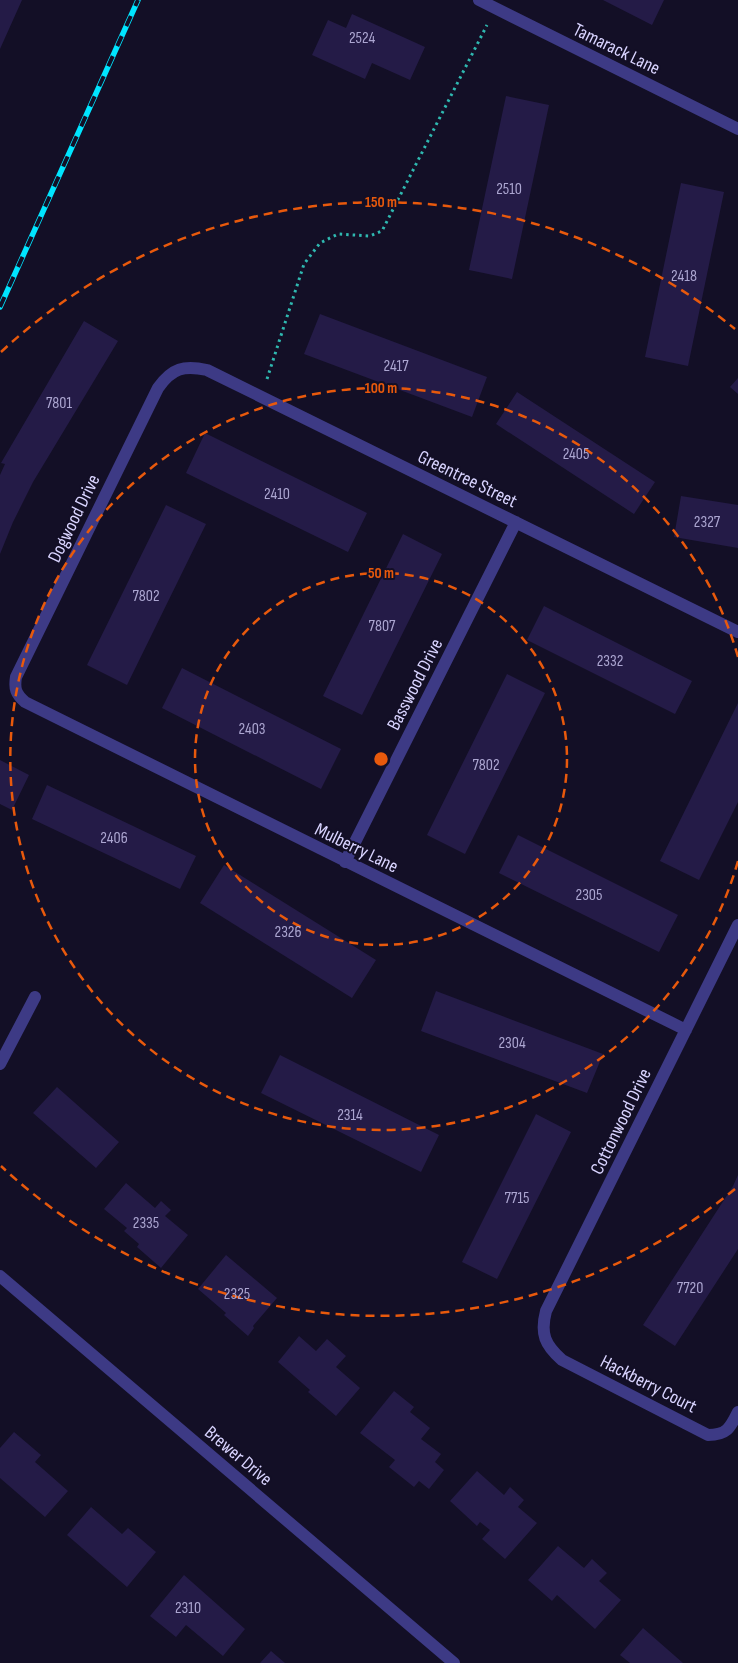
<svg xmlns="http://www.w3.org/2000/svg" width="738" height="1663" viewBox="0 0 738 1663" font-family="'Sofia Sans Condensed',sans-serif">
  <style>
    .building { fill: #241b47 }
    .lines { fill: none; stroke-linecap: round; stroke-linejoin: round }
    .path { stroke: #2fb8b0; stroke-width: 3; stroke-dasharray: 2.5 4; stroke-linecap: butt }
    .street { stroke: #3d3a85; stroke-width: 12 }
    .rail-casing { stroke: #00e5ff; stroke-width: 5.5 }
    .rail { stroke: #130f26; stroke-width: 4; stroke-dasharray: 11; stroke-linecap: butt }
    .ring { fill: none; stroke: #e8590c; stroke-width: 2.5; stroke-dasharray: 9 6 }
    .labels { text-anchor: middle; stroke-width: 4; stroke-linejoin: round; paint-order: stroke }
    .number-label { font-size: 16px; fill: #aca6d1 }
    .street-label { font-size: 19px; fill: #d9d4ff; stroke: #130f26 }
    .centre { fill: #e8590c; stroke: #130f26; stroke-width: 2.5 }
    .ring-label { font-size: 15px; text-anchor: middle; font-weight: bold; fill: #e8590c; stroke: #130f26; stroke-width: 4; stroke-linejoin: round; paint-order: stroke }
  </style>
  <rect width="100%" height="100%" fill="#130f26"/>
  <path class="building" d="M0,0H22L0,49Z
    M603,0H664L652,25Z
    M352,14L425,47L410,80L372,63L365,79L312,55L328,20L346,28Z
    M506,96L549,105L512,279L469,270Z
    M681,183L724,192L688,366L645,357Z
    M320,314L487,377L472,417L304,354Z
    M84,321L118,341L33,482L13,522L0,554V475L5,464L1,463Z
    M738,378V394L730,387Z
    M517,392L655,482L634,514L496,424Z
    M205,433L367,513L348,552L186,473Z
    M681,496L738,505V548L674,537Z
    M166,505L206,524L127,685L87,665Z
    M403,534L442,554L362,715L323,696Z
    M544,606L692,681L675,714L527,640Z
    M182,668L341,749L321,789L162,708Z
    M507,674L545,693L465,854L427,835Z
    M738,703V802L699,880L660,861Z
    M0,760L29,775L12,810L0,804Z
    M47,785L196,856L180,889L32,819Z
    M518,835L678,915L659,952L499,873Z
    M224,865L376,960L352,998L200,903Z
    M436,991L603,1054L587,1093L421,1031Z
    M280,1055L439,1135L421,1172L261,1093Z
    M57,1087L119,1142L96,1168L33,1113Z
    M536,1114L571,1132L497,1279L462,1262Z
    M738,1175V1249L675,1346L643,1325L733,1186Z
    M126,1183L155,1208L161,1201L171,1210L165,1216L188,1235L161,1268L137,1247L139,1244L124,1231L127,1228L104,1209Z
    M226,1255L277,1298L253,1326L254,1328L248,1336L224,1315L226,1313L198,1289Z
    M299,1336L316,1351L327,1339L346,1356L336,1367L360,1388L336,1416L308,1392L310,1390L278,1362Z
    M394,1391L414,1407L410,1412L430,1428L421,1439L441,1454L435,1462L444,1470L429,1489L419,1481L414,1487L389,1467L395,1460L360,1433Z
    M14,1432L41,1455L35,1462L68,1491L45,1517L0,1478V1448Z
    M477,1471L504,1495L510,1487L524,1500L518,1507L537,1523L505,1559L482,1539L490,1530L480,1522L477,1526L450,1501Z
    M91,1507L122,1534L128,1528L156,1552L127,1587L67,1535Z
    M558,1546L584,1568L592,1559L607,1573L599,1581L621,1600L595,1629L557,1595L552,1601L528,1580Z
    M184,1575L245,1629L223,1656L186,1625L176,1637L150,1616Z
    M643,1628L683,1663H630L620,1655Z
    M271,1651L285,1663H260Z"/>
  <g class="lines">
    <path class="path" d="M267,379L304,264L320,243L338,234L370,236L382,231L487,25"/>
    <path class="street" d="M479,0L738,129
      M345,862L516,522
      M738,925L546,1311C540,1334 545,1345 562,1360L708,1435C727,1435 730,1428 738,1412
      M686,1030L25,702C16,694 14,689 16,677L158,388C172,368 184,365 207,370L738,632
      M0,1064L35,997
      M0,1276L454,1663"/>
    <defs>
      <path id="rail" d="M0,307L138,0"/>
    </defs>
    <use href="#rail" class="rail-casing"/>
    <use href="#rail" class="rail"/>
  </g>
  <g class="ring">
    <circle cx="381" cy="759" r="186"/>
    <path d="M738 861A371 371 0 1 1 738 657"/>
    <path d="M735 1189A557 557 0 0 1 1 1166M1 352A557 557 0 0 1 735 329"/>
  </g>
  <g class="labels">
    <g class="number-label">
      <text x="362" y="43">2524</text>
      <text x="509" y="194">2510</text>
      <text x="684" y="281">2418</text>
      <text x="396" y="371">2417</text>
      <text x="59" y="408">7801</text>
      <text x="576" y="459">2405</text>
      <text x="277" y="499">2410</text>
      <text x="707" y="527">2327</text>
      <text x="146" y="601">7802</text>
      <text x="382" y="631">7807</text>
      <text x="610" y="666">2332</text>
      <text x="252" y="734">2403</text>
      <text x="486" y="770">7802</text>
      <text x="114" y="843">2406</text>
      <text x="589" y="900">2305</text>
      <text x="288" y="937">2326</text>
      <text x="512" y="1048">2304</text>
      <text x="350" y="1120">2314</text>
      <text x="517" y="1203">7715</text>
      <text x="146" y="1228">2335</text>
      <text x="690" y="1293">7720</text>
      <text x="237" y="1299">2325</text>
      <text x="188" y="1613">2310</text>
    </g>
    <g class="street-label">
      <text transform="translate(617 48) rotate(26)" y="7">Tamarack Lane</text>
      <text transform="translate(468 478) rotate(26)" y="7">Greentree Street</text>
      <text transform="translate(73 518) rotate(-64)" y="7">Dogwood Drive</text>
      <text transform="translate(414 684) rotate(-63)" y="7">Basswood Drive</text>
      <text transform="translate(357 847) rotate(26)" y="7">Mulberry Lane</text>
      <text transform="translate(620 1121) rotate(-64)" y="7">Cottonwood Drive</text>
      <text transform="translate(649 1383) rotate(27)" y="7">Hackberry Court</text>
      <text transform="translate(239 1455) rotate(40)" y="7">Brewer Drive</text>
    </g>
  </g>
  <circle cx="381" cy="759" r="8" class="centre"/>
  <g class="ring-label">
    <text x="381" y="207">150 m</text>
    <text x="381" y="393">100 m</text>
    <text x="381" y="578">50 m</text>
  </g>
</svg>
